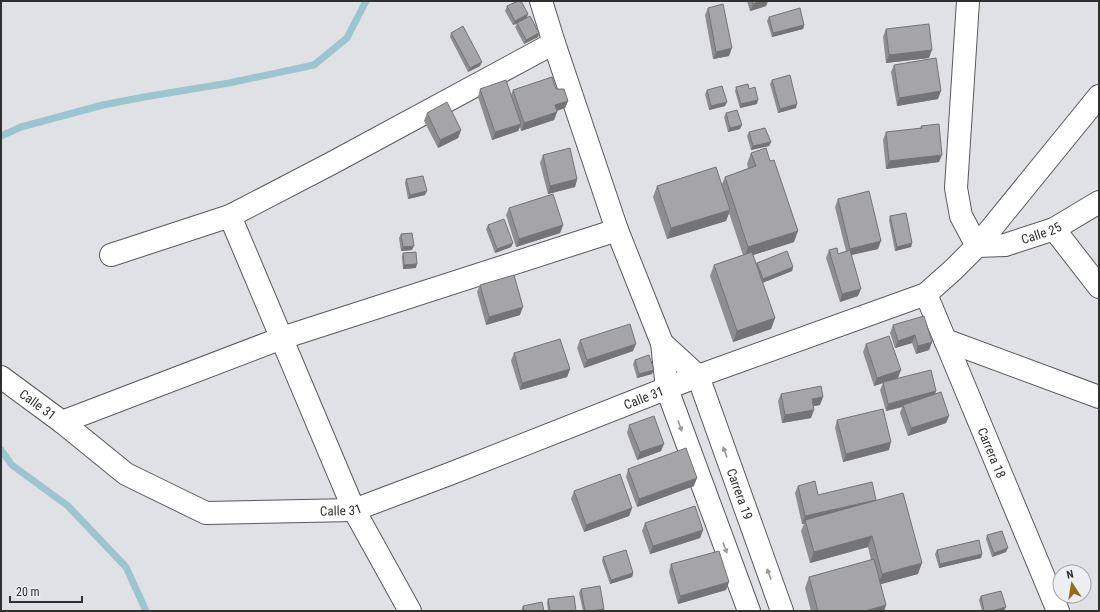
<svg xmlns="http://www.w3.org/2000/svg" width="1100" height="612" viewBox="0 0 1100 612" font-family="'Roboto Condensed',sans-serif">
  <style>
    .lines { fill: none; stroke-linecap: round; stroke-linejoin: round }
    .stream { stroke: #9bc5cf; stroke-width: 7 }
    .minor-casing { stroke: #58595c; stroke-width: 24 }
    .minor { stroke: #fff; stroke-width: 22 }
    .wall { fill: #8e8d90 }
    .shaded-wall { fill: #747375 }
    .building { fill: #a5a4a7; stroke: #747375 }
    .oneway { fill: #989898 }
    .labels { text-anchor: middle; stroke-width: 3; stroke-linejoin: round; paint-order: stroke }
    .street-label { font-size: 13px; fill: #303031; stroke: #eceef1 }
  </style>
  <rect width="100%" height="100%" fill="#dfe1e4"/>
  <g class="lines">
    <path class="stream" d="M1,136L21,127L103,105L144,97L229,83L314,65L347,38L366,1
      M1,450L12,465L68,506L126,567L146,611"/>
    <defs>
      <g id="minor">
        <path d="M541,1L554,43L617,230L662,343L667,389L749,611"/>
        <path id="s1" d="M968,1L956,188L961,216L977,246L1005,245L1054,229L1099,202"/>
        <path d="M230,216L354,510L410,611"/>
        <path d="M1054,229L1099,287"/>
        <path d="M111,255L230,216L332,163L554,43"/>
        <path id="s2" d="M926,294L1058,611"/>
        <path d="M945,340L1099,397"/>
        <path id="s3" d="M662,343L698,376L782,611"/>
        <path id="s4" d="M1,377L62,422L126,474L206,513L354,510L452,473L698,376L926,294L953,270L977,246L1099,96"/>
        <path d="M62,422L282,338L617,230"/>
      </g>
    </defs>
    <use href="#minor" class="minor-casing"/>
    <use href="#minor" class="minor"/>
  </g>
  <path class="wall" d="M747,1H768L766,6L750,11Z
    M507,6L527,18L539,33L538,37L524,44L515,27L517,24L513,25L505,11Z
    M708,8L729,56L713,59L705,15Z
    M769,17L804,25L803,29L772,37L767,21Z
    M886,29L929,58L886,63L883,37Z
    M451,33L480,66L468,72L450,37Z
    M894,65L938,99L897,106L891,72Z
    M772,80L796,108L778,113L770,84Z
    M736,87L749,89L757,104L740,108L735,91Z
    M480,89L511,95L513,90L556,89L568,101L565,108L557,111V112L554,120L521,131L520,127L518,131L492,140L478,97Z
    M707,90L725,106L709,110L705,94Z
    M427,113L461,130L458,138L438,148L424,121Z
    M726,113L740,129L728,132L724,117Z
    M921,126L939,162L886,169L883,140L886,132L920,129Z
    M749,132L771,142L769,146L751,150L747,136Z
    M751,153L794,242L753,255L756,264L757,263L793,267L792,271L762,283L775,318L771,329L733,342L710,276L714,265L743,255L729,213L726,221L667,239L653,197L657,186L722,184L725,177L748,168L747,164Z
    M543,155L577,179L575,187L548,194L540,163Z
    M406,179L425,195L408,199L405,183Z
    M838,199L878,249L851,255L858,296L840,302L826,258L829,250L838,254L846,251L835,207Z
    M509,208L563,225L560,233L516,247L506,215Z
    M890,216L912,243L911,247L895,251L889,220Z
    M488,225L513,243L511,247L495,253L486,229Z
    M401,234L412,250L401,251L399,238Z
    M403,253L416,268L403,269L402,257Z
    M480,285L520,315L486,325L477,292Z
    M893,325L932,342L929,350L916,354L912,343L895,348L890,333Z
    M580,340L633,351L584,368L577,348Z
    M866,344L898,378L893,380L936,391L935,394L949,416L946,423L908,436L900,413L902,407L886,411L880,390L883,383L874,386L863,352Z
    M514,353L570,369L567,377L520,390L511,361Z
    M635,360L652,374L637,378L633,364Z
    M781,394L820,405L813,406L811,418L782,423L778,401Z
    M837,420L889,450L843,462L835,428Z
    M629,425L661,451L637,460L627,433Z
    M628,469L694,486L637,507L626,477Z
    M798,486L818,495L876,500L875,501L918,574L880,584L886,605L884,611H811L805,588L809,577L871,560L868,547L810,563L801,531L804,524H802L795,493Z
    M574,491L632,508L629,516L584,532L571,499Z
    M645,523L703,530L700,538L650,554L642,531Z
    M987,535L1006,552L992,557L986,539Z
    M937,550L982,554L981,558L939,568L935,554Z
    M603,557L633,573L632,577L610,584L602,561Z
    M671,564L726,590L678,604L669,572Z
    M581,589L604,609L603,611H583L579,593Z
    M981,596L1004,611H982L979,600Z
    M548,599L576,611H548L547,603Z
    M523,606L544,611H521Z"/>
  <path class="shaded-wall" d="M760,1H768L766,6L750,11L753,4Z
    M828,1H844L828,2Z
    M528,14L527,18L513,25L515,21Z
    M804,25L803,29L772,37L773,33Z
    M539,33L538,37L524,44L526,40Z
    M732,48L729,56L713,59L716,52Z
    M932,50L929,58L886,63L889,55Z
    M482,62L480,66L468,72L470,68Z
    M941,91L938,99L897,106L899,98Z
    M758,100L757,104L740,108L741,104Z
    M568,101L565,108L552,112L555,105Z
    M727,102L725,106L709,110L711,106Z
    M797,104L796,108L778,113L780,109Z
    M557,112L554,120L521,131L524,123Z
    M521,124L518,131L492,140L495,132Z
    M742,125L740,129L728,132L730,128Z
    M461,130L458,138L438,148L440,140Z
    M771,142L769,146L751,150L753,146Z
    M942,155L939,162L886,169L889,161Z
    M577,179L575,187L548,194L550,186Z
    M427,191L425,195L408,199L410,195Z
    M730,210L726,221L667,239L671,228Z
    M563,225L560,233L516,247L519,239Z
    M798,231L794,242L744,258L748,247Z
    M881,241L878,249L847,256L850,249Z
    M513,243L511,247L495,253L497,249Z
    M912,243L911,247L895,251L897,247Z
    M414,246L412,250L401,251L403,247Z
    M417,264L416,268L403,269L404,265Z
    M793,267L792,271L762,283L763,279Z
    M861,289L858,296L840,302L842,294Z
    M523,307L520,315L486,325L489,317Z
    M775,318L771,329L733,342L737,331Z
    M915,335L912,343L895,348L898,341Z
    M932,342L929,350L916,354L918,346Z
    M636,344L633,351L584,368L587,360Z
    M570,369L567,377L520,390L522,383Z
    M654,370L652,374L637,378L639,374Z
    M901,370L898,378L874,386L877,378Z
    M936,391L933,399L903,405L902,407L886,411L888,404Z
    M823,397L820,405L809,407L812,399Z
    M814,410L811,418L782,423L785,415Z
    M949,416L946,423L908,436L911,428Z
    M891,442L889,450L843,462L846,454Z
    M664,444L661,451L637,460L640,452Z
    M697,478L694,486L637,507L639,499Z
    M876,500L873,508L805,520L804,524H802L805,516Z
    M632,508L629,516L584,532L586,525Z
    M703,530L700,538L650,554L653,546Z
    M872,536L868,547L810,563L814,552Z
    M1008,548L1006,552L992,557L994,553Z
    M982,554L981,558L939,568L940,564Z
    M922,563L918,574L878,585L882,574Z
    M633,573L632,577L610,584L611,580Z
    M729,582L726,590L678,604L680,596Z
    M886,605L884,611H865Z
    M1006,607L1004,611H992Z
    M604,609L603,611H592Z"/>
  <path class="building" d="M518,1H521L528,14L515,21L507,6Z
    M752,1H760L753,4Z
    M723,4L732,48L716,52L708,8Z
    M800,8L804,25L773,33L769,17Z
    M530,16L539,33L526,40L517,23Z
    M929,24L932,50L889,55L886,29Z
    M463,26L482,62L470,68L451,33Z
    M936,58L941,91L899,98L894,65Z
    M790,75L797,104L780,109L772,80Z
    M552,77L556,89H564L568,101L555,105L557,112L524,123L513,90Z
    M506,80L521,124L495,132L480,89Z
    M748,84L749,89L755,87L758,100L741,104L736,87Z
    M722,86L727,102L711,106L707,90Z
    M447,102L461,130L440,140L427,113Z
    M737,110L742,125L730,128L726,113Z
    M939,124L942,155L889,161L886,132L922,128L921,126Z
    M765,128L771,142L753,146L749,132Z
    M570,148L577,179L550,186L543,155Z
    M766,148L770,161L774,160L798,231L748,247L725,177L756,166L751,153Z
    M716,167L730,210L671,228L657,186Z
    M423,176L427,191L410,195L406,179Z
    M869,191L881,241L850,249L838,199Z
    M553,194L563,225L519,239L509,208Z
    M906,213L912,243L897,247L890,216Z
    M504,219L513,243L497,249L488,225Z
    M412,233L414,246L403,247L401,234Z
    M837,248L838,254L850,250L861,289L842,294L829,250Z
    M787,251L793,267L763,279L757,263Z
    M416,252L417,264L404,265L403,253Z
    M752,252L775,318L737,331L714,265Z
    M514,275L523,307L489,317L480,285Z
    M924,316L932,342L918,346L915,335L898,341L893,325Z
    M630,324L636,344L587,360L580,340Z
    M889,336L901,370L877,378L866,344Z
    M560,339L570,369L522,383L514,353Z
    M649,355L654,370L639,374L635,360Z
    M931,370L936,391L888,404L883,382Z
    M821,386L823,397L812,399L814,410L785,415L781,394Z
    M941,392L949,416L911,428L903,405Z
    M883,409L891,442L846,454L837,420Z
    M654,416L664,444L640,452L629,425Z
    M686,448L697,478L639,499L628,469Z
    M620,474L632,508L586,525L574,491Z
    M815,481L818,495L872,482L876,500L805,516L798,486Z
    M903,493L922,563L882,574L872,536L814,552L805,520Z
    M695,506L703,530L653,546L645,523Z
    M1002,531L1008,548L994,553L987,535Z
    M979,540L982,554L940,564L937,550Z
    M626,550L633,573L611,580L603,557Z
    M719,551L729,582L680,596L671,564Z
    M874,559L886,605L865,611H818L809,577Z
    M600,586L604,609L592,611H585L581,589Z
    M1001,591L1006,607L992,611H984L981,596Z
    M574,596L576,611H550L548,599Z
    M542,602L544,611H524L523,606Z"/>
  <defs><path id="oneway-solid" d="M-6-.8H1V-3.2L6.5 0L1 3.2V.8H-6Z"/></defs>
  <g class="oneway">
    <use href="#oneway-solid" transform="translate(680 426) rotate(70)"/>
    <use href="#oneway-solid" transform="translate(725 452) rotate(-110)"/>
    <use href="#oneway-solid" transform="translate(725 548) rotate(70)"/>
    <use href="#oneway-solid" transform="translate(769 574) rotate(-110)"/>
  </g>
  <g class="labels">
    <g class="street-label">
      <text dy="5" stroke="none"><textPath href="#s1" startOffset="316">Calle 25</textPath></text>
      <text dy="5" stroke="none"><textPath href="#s4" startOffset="706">Calle 31</textPath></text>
      <text dy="5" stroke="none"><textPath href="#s4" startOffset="46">Calle 31</textPath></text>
      <text dy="5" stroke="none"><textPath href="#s2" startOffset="172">Carrera 18</textPath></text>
      <text dy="5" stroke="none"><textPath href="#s3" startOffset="174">Carrera 19</textPath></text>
      <text dy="5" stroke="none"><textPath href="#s4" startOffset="382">Calle 31</textPath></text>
    </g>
  </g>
  <rect width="1100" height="612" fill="none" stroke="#303031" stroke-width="4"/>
  <g transform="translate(1072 584) rotate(348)"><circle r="19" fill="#eceef1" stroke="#a1a2a4"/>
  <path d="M0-3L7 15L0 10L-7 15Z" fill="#976a18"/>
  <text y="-6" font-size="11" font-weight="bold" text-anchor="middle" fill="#303031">N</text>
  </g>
  <path d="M10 596v6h72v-6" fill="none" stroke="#303031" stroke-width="2"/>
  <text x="16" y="596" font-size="12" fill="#303031" stroke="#eceef1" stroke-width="3" paint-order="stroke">20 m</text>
</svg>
